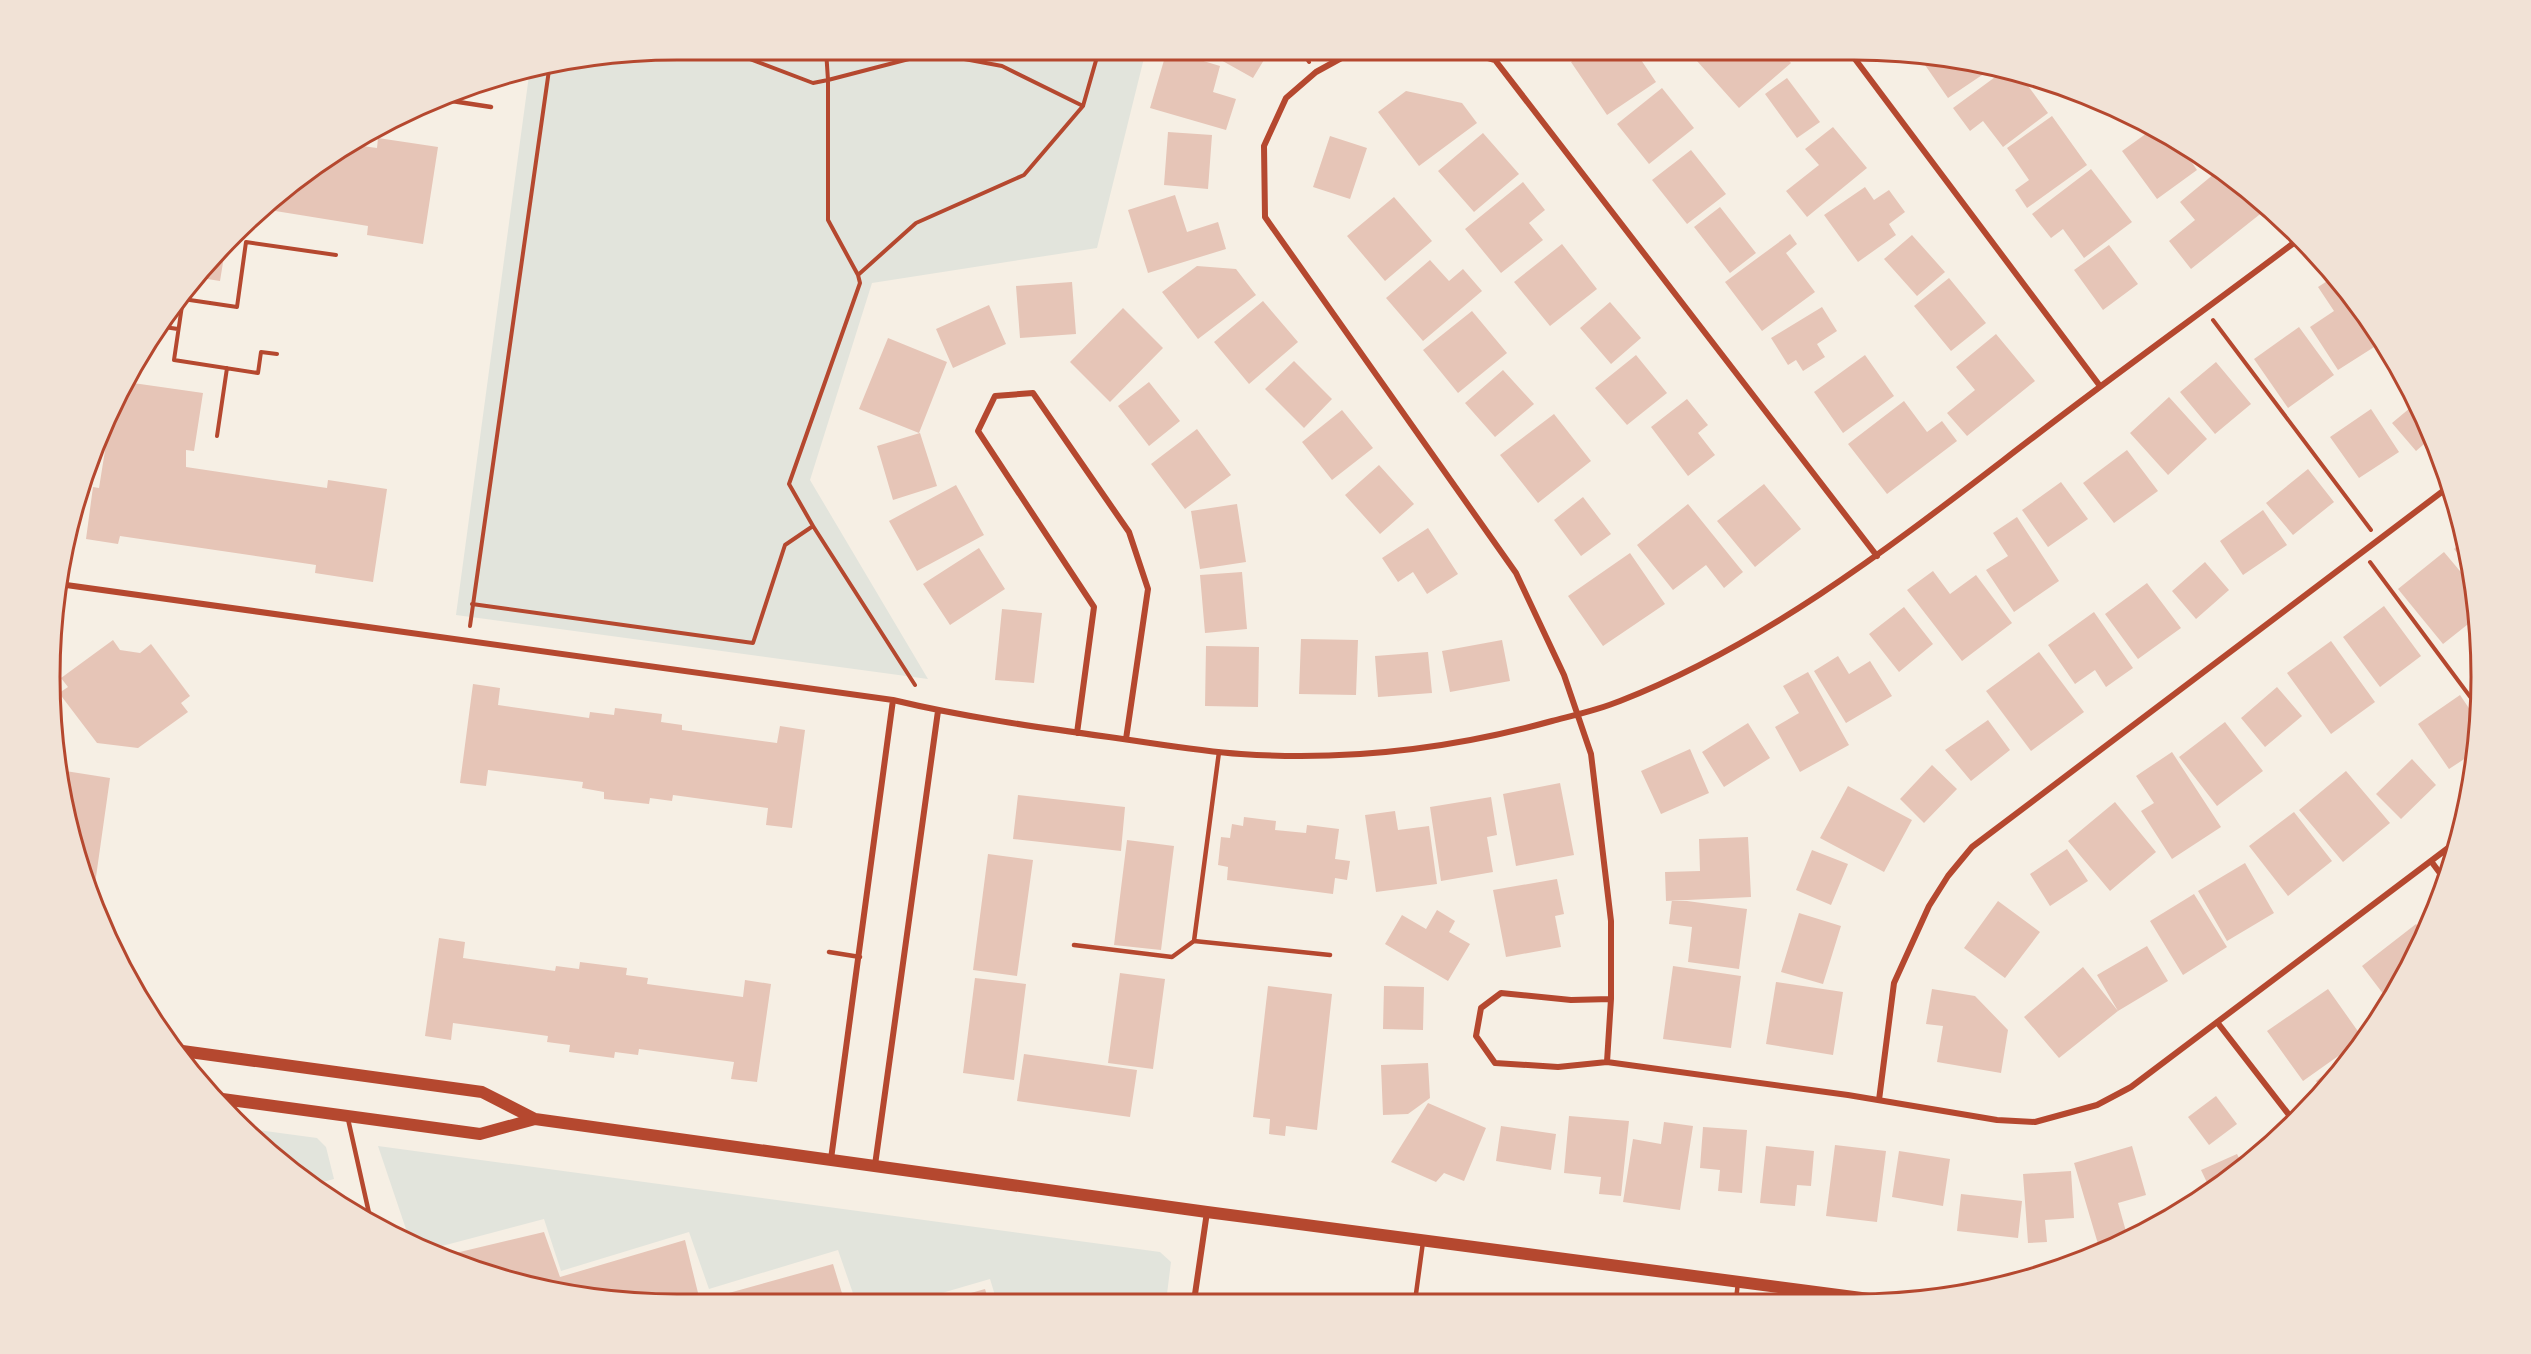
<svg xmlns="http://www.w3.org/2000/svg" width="2531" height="1354" viewBox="0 0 2531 1354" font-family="'Roboto Condensed',sans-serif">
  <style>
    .green { fill: #e2e4dc }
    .building { fill: #e6c5b7 }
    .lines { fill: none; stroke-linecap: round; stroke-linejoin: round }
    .path { stroke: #b5482f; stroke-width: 4 }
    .service { stroke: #b5482f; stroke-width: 4.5 }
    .minor { stroke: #b5482f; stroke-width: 6 }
    .secondary { stroke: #b5482f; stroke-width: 12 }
    .rim { fill: none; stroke: #b5482f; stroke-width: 3 }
  </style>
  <rect width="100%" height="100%" fill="#f6efe4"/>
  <path class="green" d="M677,50H1146L1097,248L872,283L810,480L928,679L456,615L530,68L555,61Z
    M242,1128L317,1138L326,1147L334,1179L312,1185L295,1175Z
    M378,1146L1160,1252L1171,1262L1166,1302H997L990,1279L911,1302H856L838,1250L709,1289L689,1232L561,1271L544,1219L427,1250L411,1244Z"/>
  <path class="building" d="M1167,50L1220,66L1213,92L1236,99L1226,130L1150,108Z
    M1203,50H1270L1253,78Z
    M1587,50L1635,51L1656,82L1607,115L1571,62Z
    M1709,51H1780L1791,63L1739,108L1697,61Z
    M1918,55L1974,64L1994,67L1948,98Z
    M2006,69L2017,71L2048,113L2003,147L1983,121L1970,131L1953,108Z
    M1787,78L1820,122L1797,138L1765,94Z
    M1662,88L1694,128L1649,164L1617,124Z
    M1406,91L1462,103L1477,123L1419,166L1378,112Z
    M2052,116L2087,165L2027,208L2015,190L2029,180L2007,148Z
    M1833,127L1867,168L1807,217L1786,191L1819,165L1805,149Z
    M2154,128L2180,145L2197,170L2157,199L2122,151Z
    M1168,132L1212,135L1208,189L1164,185Z
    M1483,133L1519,174L1474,212L1438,171Z
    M1330,136L1367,148L1350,199L1313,187Z
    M378,138L438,147L423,244L367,235L368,226L263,209L295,179L348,144L377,148Z
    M1691,150L1726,194L1687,224L1652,180Z
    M2091,169L2132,222L2084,258L2063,229L2051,238L2032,214Z
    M2220,169L2244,186L2264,211L2191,269L2169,241L2195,220L2180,202Z
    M1523,182L1545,210L1529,223L1543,240L1501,273L1465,229Z
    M1865,187L1874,200L1889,190L1905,212L1889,224L1896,235L1858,262L1824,215Z
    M1175,195L1187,232L1218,222L1226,249L1148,273L1128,210Z
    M1394,197L1432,241L1385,281L1347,236Z
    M1720,207L1756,253L1730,273L1694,227Z
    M1790,234L1797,244L1786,253L1815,292L1762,331L1725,282Z
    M1912,235L1945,272L1917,296L1884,259Z
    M226,244L220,281L195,277L205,263Z
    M1562,244L1597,289L1550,326L1514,282Z
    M2109,245L2138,284L2103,310L2074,270Z
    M1430,260L1449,281L1463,269L1482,291L1423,341L1386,298Z
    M1197,266L1236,269L1256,295L1198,339L1162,292Z
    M2335,276L2382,342L2338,370L2310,327L2334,311L2318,287Z
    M1949,278L1986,323L1951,351L1914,306Z
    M1072,282L1076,334L1020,338L1016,286Z
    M1263,301L1298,342L1249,384L1214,342Z
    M1610,302L1641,338L1611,364L1580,328Z
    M989,305L1006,344L953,368L936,329Z
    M1822,307L1837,331L1817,344L1825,357L1803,371L1796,360L1788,365L1771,338Z
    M1123,308L1163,348L1110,402L1070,362Z
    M1472,311L1507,353L1458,393L1423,350Z
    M2299,327L2334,375L2288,408L2254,359Z
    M1996,334L2035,381L1967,436L1947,413L1975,390L1956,367Z
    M888,338L947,362L919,433L859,409Z
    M1636,355L1667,393L1627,425L1595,388Z
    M1865,355L1894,396L1843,433L1814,392Z
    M1294,361L1332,399L1304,428L1265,389Z
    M2216,362L2251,404L2215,434L2180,392Z
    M1503,370L1534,404L1495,437L1465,403Z
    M126,382L203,393L194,451L186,450V467L327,488L328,480L387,489L373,582L315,573L316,565L120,536L118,544L86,539L93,487L99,488L107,438L100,437L101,429Z
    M1149,382L1180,421L1149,446L1118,406Z
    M2169,397L2207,439L2168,475L2130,433Z
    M1687,399L1708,425L1698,433L1715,455L1688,476L1651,427Z
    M1904,401L1927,432L1942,421L1957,441L1887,494L1848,444Z
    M2416,403L2431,438L2416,451L2392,423Z
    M2371,409L2399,452L2359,478L2330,437Z
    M1342,410L1373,448L1332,480L1302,442Z
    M1554,414L1591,461L1538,503L1500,455Z
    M1197,429L1231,475L1185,509L1151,464Z
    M920,433L937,486L893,500L877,446Z
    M2127,450L2158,491L2114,523L2083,483Z
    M1379,465L1414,504L1380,534L1345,495Z
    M2308,469L2334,502L2293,535L2266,503Z
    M2061,482L2088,519L2048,547L2022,510Z
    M1764,484L1801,529L1755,567L1717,521Z
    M956,485L984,535L917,571L889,521Z
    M1583,497L1611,534L1581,556L1554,520Z
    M1237,504L1246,562L1200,569L1191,511Z
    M1688,504L1743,572L1724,588L1706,565L1673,590L1637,545Z
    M2263,510L2287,545L2243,575L2220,541Z
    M2017,517L2059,581L2014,612L1986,570L2008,556L1993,533Z
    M1428,528L1458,574L1427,594L1413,572L1398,582L1382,558Z
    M2463,540L2468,561L2470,568L2454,549Z
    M979,548L1005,589L950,625L923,584Z
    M2444,552L2475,589L2477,617L2443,644L2398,589Z
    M1630,553L1665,604L1603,646L1568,596Z
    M2205,562L2229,590L2196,619L2172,591Z
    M1933,571L1950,594L1976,575L2012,623L1962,661L1907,590Z
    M1242,572L1247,629L1205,633L1200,575Z
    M2147,583L2181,628L2138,659L2105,614Z
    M2384,606L2421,656L2380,687L2343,637Z
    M1904,607L1933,644L1899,672L1869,634Z
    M1002,609L1042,613L1034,683L995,680Z
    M2094,612L2133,668L2106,687L2095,670L2075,684L2048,645Z
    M1301,639L1358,640L1356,695L1299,694Z
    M113,640L120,650L140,653L151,644L190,696L181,703L188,712L138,748L97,743L59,693L68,687L61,678Z
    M1502,640L1510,681L1450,692L1442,651Z
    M2331,641L2375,702L2331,734L2287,673Z
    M1206,646L1259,647L1258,707L1205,706Z
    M1428,652L1432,693L1378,697L1375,656Z
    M2039,652L2084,712L2031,751L1986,691Z
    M1838,656L1849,674L1870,661L1892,696L1846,723L1814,671Z
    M1808,672L1849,745L1800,772L1775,727L1799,713L1783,686Z
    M2479,675V690L2472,680Z
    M473,684L500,688L498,705L589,718L590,712L614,715L615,708L662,714L661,722L682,725V730L777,743L780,726L805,730L792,828L766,825L768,808L673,795L672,801L650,798L649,804L604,799V792L582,788L583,782L488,770L486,786L460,783Z
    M2277,687L2302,716L2265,747L2241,718Z
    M2460,695L2479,723L2475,752L2449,769L2418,724Z
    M1988,720L2010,750L1971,781L1945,750Z
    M2225,722L2263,771L2217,806L2179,757Z
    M1748,723L1770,758L1724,787L1702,752Z
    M1690,749L1709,793L1661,814L1641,771Z
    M2172,752L2221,827L2172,859L2141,811L2154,803L2136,776Z
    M2412,759L2436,785L2401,819L2376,794Z
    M1932,765L1957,789L1924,823L1900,799Z
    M59,770L110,778L93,898L71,839Z
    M2346,771L2390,823L2343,862L2299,810Z
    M1560,783L1574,855L1516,866L1503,794Z
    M1848,786L1912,820L1884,872L1820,838Z
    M1018,795L1125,807L1121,851L1013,839Z
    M1491,797L1497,835L1487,837L1493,872L1441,881L1430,807Z
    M2115,802L2156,852L2110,891L2068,841Z
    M1395,811L1398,830L1429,826L1437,884L1376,892L1365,815Z
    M2294,812L2332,861L2288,896L2249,846Z
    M1244,817L1276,821L1275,830L1306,833L1307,825L1339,829L1335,859L1350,861L1347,880L1335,878L1333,894L1227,880L1228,867L1218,865L1221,837L1230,838L1232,824L1243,826Z
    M1748,837L1751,897L1666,901L1665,872L1700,871L1699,839Z
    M1127,840L1174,846L1161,950L1114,945Z
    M2067,849L2088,881L2050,906L2030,874Z
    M1812,850L1848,864L1831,905L1796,890Z
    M988,854L1033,860L1017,976L973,970Z
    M2245,863L2274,913L2227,941L2198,891Z
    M1557,879L1564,914L1555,916L1561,947L1506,957L1493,890Z
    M2194,894L2227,947L2183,975L2150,921Z
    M1672,899L1747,909L1739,969L1688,962L1692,927L1669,924Z
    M1998,901L2040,932L2005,978L1964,948Z
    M1437,910L1455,921L1449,932L1470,944L1448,981L1385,944L1402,915L1426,929Z
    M1799,913L1841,926L1823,984L1781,972Z
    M2416,924L2425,934L2417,955L2387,999L2362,966Z
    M439,938L465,942L463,958L555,971L556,966L579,969L580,962L627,968L626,975L648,978L647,984L743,997L745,980L771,984L757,1082L731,1079L734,1062L639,1049L638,1055L615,1052L614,1058L569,1052L570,1045L547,1042L548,1036L453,1023L451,1040L425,1036Z
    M2147,946L2168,981L2118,1011L2097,975Z
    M1673,966L1741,976L1731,1048L1663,1039Z
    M2083,967L2118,1011L2059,1058L2024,1017Z
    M1120,973L1165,979L1153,1069L1108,1063Z
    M975,978L1026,984L1014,1080L963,1073Z
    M1776,982L1843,992L1833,1055L1766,1044Z
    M1268,986L1332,994L1317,1130L1286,1126L1285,1136L1269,1134L1270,1119L1253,1117Z
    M1384,986L1424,987L1423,1030L1383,1029Z
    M1932,989L1975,996L2008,1030L2001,1073L1937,1062L1943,1026L1926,1024Z
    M2328,989L2362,1037L2358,1042L2303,1081L2267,1031Z
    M1024,1054L1137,1070L1130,1117L1017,1101Z
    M2347,1058L2326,1091L2324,1092L2316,1081Z
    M1428,1063L1430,1098L1408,1114L1383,1115L1381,1065Z
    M2216,1096L2237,1124L2209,1145L2188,1117Z
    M1428,1103L1486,1128L1464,1181L1444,1173L1436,1182L1391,1162Z
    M1569,1116L1629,1121L1621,1196L1599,1194L1601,1177L1564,1173Z
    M1664,1122L1693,1126L1680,1210L1623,1202L1633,1139L1661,1144Z
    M1501,1126L1556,1134L1551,1170L1496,1161Z
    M1703,1127L1747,1130L1742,1193L1718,1191L1720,1170L1700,1168Z
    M1835,1145L1886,1151L1877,1222L1826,1216Z
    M1766,1146L1814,1151L1811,1186L1797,1185L1795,1206L1760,1203Z
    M2132,1146L2146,1195L2118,1203L2127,1235L2098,1244L2074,1163Z
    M1899,1151L1950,1159L1943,1206L1892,1197Z
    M2237,1154L2242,1164L2211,1191L2201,1170Z
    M2071,1171L2074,1218L2045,1220L2047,1242L2028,1243L2023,1174Z
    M1961,1194L2022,1201L2018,1238L1957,1231Z
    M544,1232L560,1277L685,1240L700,1301L833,1264L845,1303H636L515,1283L443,1256Z
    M985,1289L989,1302H939Z"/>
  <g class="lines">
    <path class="path" d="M726,50L813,83L828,80L826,50
      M1301,50L1309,62
      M1083,106L1099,50
      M2213,320L2371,530
      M157,326L178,329
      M277,354L261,352L258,373L174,360L183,299L237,307L246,242L336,255
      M217,436L227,368
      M813,526L789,484L860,283L858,275L916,223L1024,175L1083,106L1002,66L932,53L828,80V220L858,275
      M2370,562L2480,710
      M472,604L753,643L785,545L813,526L915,685
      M470,626L550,63"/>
    <path class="service" d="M439,99L491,107
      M1219,752L1194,941L1330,955
      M1074,945L1172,957L1194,941
      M829,952L860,957
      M348,1119L371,1222
      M1736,1300L1738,1282
      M1415,1301L1423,1242"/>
    <path class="minor" d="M1356,50L1316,72L1286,98L1264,146L1265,217L1516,573L1564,675L1591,754L1611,921V999L1607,1062
      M1461,50L1495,60L1877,556
      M1849,51L2100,386
      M59,584L893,700C964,717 1036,727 1109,737C1153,743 1197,751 1241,754C1346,761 1451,749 1552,721C1575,715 1598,710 1620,701C1775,640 1904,536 2035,436C2122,369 2212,305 2299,239
      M1077,733L1094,607L978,431L995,396L1033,393L1129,532L1148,589L1126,739
      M2431,861L2445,880
      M1611,999L1571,1000L1501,993L1481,1008L1476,1036L1495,1063L1558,1067L1607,1062L1848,1095L1997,1120L2035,1122L2097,1105L2131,1087L2460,839
      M2217,1022L2293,1120
      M1879,1100L1894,983L1929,906L1948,876L1972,847L2451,485
      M831,1159L893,700
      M875,1165L938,711
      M1194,1301L1207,1212"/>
    <path class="secondary" d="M175,1050L482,1092L535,1119L1207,1212L1869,1299
      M215,1098L480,1134L535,1119"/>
  </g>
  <path d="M0 0H2531V1354H0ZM677 60H1854A617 617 0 0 1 2471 677V677A617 617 0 0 1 1854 1294H677A617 617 0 0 1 60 677V677A617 617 0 0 1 677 60Z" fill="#f1e2d6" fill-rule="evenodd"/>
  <path class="rim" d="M677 60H1854A617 617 0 0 1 2471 677V677A617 617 0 0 1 1854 1294H677A617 617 0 0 1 60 677V677A617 617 0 0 1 677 60Z"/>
</svg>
